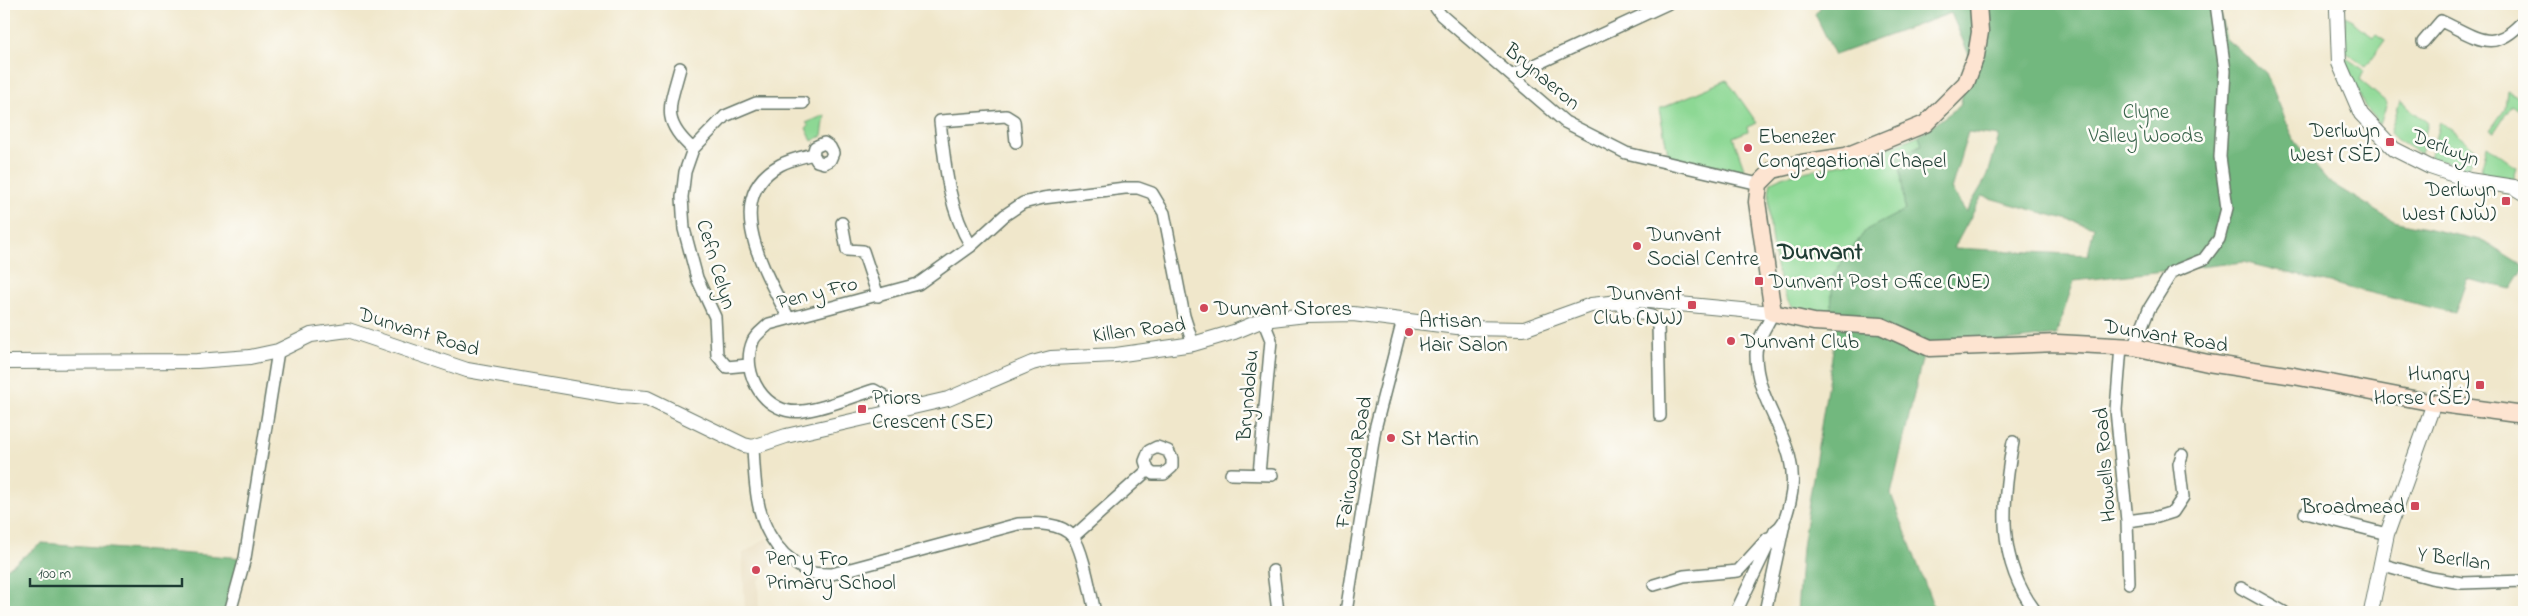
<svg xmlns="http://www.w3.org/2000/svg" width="2528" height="616" viewBox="0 0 2528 616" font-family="'Indie Flower',sans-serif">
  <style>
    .built { fill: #e7daba }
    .green { fill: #8dd894; stroke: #568a64 }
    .forest { fill: #72b87e; stroke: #487a59; fill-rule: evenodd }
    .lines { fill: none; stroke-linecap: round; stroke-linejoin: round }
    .minor-casing { stroke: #687869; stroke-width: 14 }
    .tertiary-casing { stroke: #687869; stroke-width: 16 }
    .secondary-casing { stroke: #687869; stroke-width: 19 }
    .minor { stroke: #fff; stroke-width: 11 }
    .tertiary { stroke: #fff; stroke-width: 14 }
    .secondary { stroke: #fde4d1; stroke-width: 16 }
    .poi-dot { fill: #d1495b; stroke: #fdfcf7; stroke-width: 2 }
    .labels { text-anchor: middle; stroke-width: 5; stroke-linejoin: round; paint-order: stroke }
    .street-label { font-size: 21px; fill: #1f3d34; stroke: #fdfcf7 }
    .park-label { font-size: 21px; fill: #3a644c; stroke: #fdfcf7 }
    .poi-label { font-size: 21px; fill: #1f3d34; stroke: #fdfcf7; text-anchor: start }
    .quarter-label { font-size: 24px; font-weight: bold; fill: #1f3d34; stroke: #fdfcf7 }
  </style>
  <rect width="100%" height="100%" fill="#fdfcf7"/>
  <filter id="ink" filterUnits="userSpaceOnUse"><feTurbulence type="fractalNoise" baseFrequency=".02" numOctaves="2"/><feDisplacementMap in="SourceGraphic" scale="10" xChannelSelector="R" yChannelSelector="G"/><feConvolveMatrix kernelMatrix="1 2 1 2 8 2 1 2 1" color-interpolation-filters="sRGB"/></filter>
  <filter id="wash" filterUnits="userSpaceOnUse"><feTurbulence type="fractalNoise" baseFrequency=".0096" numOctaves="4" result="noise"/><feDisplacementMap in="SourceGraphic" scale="20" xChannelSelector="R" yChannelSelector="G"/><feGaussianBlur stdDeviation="1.12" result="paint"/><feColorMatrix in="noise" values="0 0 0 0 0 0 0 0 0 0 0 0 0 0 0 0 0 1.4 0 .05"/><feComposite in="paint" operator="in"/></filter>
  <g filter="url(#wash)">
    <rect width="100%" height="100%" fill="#f0e7cb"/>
    <path class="built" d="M766,538L779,558L758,581L759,612H745L742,554Z"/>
    <path class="green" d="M2345,16L2353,20C2356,28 2364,30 2373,37L2376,34L2385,40L2366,66L2344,51Z
      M2345,57L2364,70L2360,80L2387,103L2380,125L2365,107L2346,64Z
      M1727,80L1757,123L1747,127L1748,131L1733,137L1745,171L1669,158L1659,109Z
      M2507,91L2524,99V113L2512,105L2494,132L2490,130L2505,109Z
      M2400,101L2428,123L2420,154L2397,140L2390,133Z
      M825,115L822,136L812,141L806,128L809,126L806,123Z
      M2440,121L2475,149L2469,169L2430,158Z
      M1919,135L1922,144L1899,156L1905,210L1866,230L1833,275L1831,315C1817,315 1802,315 1791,305C1775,289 1764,203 1771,182L1784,176L1857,161Z
      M2487,146L2516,167L2512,180L2480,173Z"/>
    <path class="forest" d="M1823,4H2218L2226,39L2266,73L2295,142L2329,182L2394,221L2484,241L2524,266V268L2511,289L2467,279L2455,313L2243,262L2074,281L2056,335L1924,351L1891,494L1933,605L1929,612H1797L1802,547L1836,331L1831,315L1833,275L1866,230L1905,210L1899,156L1922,145L1919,135L1960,106L1970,57L1951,13L1835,55L1815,14ZM1968,132L1999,136L1988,175L1966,212L1951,189ZM1982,196L2094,227L2088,255L1954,248Z
      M42,543L245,558L230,612H4V571Z"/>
  </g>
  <g filter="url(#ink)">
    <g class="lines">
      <defs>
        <path id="minor" d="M1433,4L1441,15L1565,122L1626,153L1759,184
          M2423,42L2441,21C2478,38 2493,55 2524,20
          M680,68C670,106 660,120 693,149
          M1513,75L1667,4
          M842,223L847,250L863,251L878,296
          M971,246C948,208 945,164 940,121L1006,116L1014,121L1016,142
          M1617,302L1626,311L1651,316L1658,323L1660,416
          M788,317C767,275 719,198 780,165C789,160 802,157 813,154L817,161L824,163L830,160L833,153L830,147L824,143L815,147L813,154
          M2121,346L2116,410L2127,521L2129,583
          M2134,347L2149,309L2172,272L2204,259L2219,239L2227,208L2220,157L2225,71L2216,4
          M748,365L727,367L717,355L715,317L697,278L684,229L682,197L685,172L693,149L725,116L756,103H803
          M890,413L883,395L874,390C851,397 827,408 803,411C766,417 739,373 753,341C755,335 764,329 769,324L918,284L971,246L1005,215L1023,203L1043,198L1125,188H1138L1152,193L1164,213L1184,316L1193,344
          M2013,442C2002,502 1996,560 2036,612
          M753,447C755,485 755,525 784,554C792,561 802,570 813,573C819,574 826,574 832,574L1018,524C1035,523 1061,522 1073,537C1083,549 1091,596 1095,612
          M1231,474L1272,475
          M1259,474L1271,340L1263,320
          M2305,513L2387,534
          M2127,521L2157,517L2173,512L2183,497L2179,464L2182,455
          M1073,537L1148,470L1145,461L1149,451L1157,447L1168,451L1172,459V467L1164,474H1153L1148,470
          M2380,564L2431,578L2462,583L2524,581
          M1273,571L1278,612
          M1654,585L1684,576L1738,571L1768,538
          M2241,588L2284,612
          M230,612L245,558L278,351
          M1346,612L1375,429L1403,320
          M1736,612L1775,531C1786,523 1786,515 1790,502C1804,444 1756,408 1756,355C1756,340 1767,326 1773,313
          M1765,612L1784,524"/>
        <path id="tertiary" d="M2339,4L2337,10L2339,63L2361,114L2394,149L2430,167L2469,180L2514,187L2524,193
          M4,362L197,361L250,357L278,351L311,335L348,330L467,370L620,396L647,398L744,445L753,447L786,436L948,399L1032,363L1051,358L1116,355L1193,344L1234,332L1263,320L1306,315L1353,314L1465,328L1524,329L1591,305L1638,300L1773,313
          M2371,612L2387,534L2434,403"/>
        <path id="secondary" d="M1978,4L1980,32L1976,56L1966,83L1925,124L1846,156L1802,163L1773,170L1759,184L1757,202L1773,313L1814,322L1881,326L1930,348L2057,343L2134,347L2208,363L2294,376L2434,403L2524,415"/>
      </defs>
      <use href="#minor" class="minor-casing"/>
      <use href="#tertiary" class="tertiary-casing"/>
      <use href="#secondary" class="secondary-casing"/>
      <use href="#minor" class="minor"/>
      <use href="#tertiary" class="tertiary"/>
      <use href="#secondary" class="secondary"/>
    </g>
  </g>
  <g class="poi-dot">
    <rect x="2385" y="137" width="10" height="10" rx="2.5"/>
    <circle cx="1748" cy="148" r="5"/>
    <rect x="2501" y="196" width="10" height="10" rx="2.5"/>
    <circle cx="1637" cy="246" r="5"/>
    <rect x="1754" y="276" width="10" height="10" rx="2.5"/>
    <rect x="1687" y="300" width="10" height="10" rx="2.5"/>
    <circle cx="1204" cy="308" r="5"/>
    <circle cx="1409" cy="332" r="5"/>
    <circle cx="1731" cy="341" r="5"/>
    <rect x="2475" y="380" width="10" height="10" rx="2.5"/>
    <rect x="857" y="404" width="10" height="10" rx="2.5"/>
    <circle cx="1391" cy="438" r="5"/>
    <rect x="2410" y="501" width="10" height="10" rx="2.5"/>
    <circle cx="756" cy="570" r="5"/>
  </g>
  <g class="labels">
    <g class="street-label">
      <text transform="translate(1543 76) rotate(40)" y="7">Brynaeron</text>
      <text transform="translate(2446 147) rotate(21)" y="7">Derlwyn</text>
      <text transform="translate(717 264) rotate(73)" y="7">Cefn Celyn</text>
      <text transform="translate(817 292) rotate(-14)" y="7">Pen y Fro</text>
      <text transform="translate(1139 329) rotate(-7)" y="7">Killan Road</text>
      <text transform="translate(419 331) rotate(17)" y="7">Dunvant Road</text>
      <text transform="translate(2166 335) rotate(9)" y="7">Dunvant Road</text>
      <text transform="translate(1247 395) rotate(-85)" y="7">Bryndolau</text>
      <text transform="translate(1353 462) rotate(-80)" y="7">Fairwood Road</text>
      <text transform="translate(2104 465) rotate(-94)" y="7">Howells Road</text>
      <text transform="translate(2454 558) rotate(8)" y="7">Y Berllan</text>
    </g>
    <g class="park-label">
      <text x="2146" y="118">Clyne<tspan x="2146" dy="24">Valley Woods</tspan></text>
    </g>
    <g class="poi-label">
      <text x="2380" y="137" text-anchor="end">Derlwyn<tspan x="2380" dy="24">West (SE)</tspan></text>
      <text x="1758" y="143">Ebenezer<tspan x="1758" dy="24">Congregational Chapel</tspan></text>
      <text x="2496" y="196" text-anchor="end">Derlwyn<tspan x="2496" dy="24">West (NW)</tspan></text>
      <text x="1647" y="241">Dunvant<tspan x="1647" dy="24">Social Centre</tspan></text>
      <text x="1769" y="288">Dunvant Post Office (NE)</text>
      <text x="1682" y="300" text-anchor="end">Dunvant<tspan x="1682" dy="24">Club (NW)</tspan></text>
      <text x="1214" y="315">Dunvant Stores</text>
      <text x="1419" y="327">Artisan<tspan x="1419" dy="24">Hair Salon</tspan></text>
      <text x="1741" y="348">Dunvant Club</text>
      <text x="2470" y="380" text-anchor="end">Hungry<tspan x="2470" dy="24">Horse (SE)</tspan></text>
      <text x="872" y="404">Priors<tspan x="872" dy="24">Crescent (SE)</tspan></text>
      <text x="1401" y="445">St Martin</text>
      <text x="2405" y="513" text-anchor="end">Broadmead</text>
      <text x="766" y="565">Pen y Fro<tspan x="766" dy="24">Primary School</tspan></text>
    </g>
    <g class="quarter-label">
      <text x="1820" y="259">Dunvant</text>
    </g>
  </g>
  <rect width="2528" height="616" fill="none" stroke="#fdfcf7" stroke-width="20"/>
  <path d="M30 578v8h152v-8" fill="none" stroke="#1f3d34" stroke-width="2.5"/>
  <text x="38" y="578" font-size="15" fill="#1f3d34" stroke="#fdfcf7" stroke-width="4" paint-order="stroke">100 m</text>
</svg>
